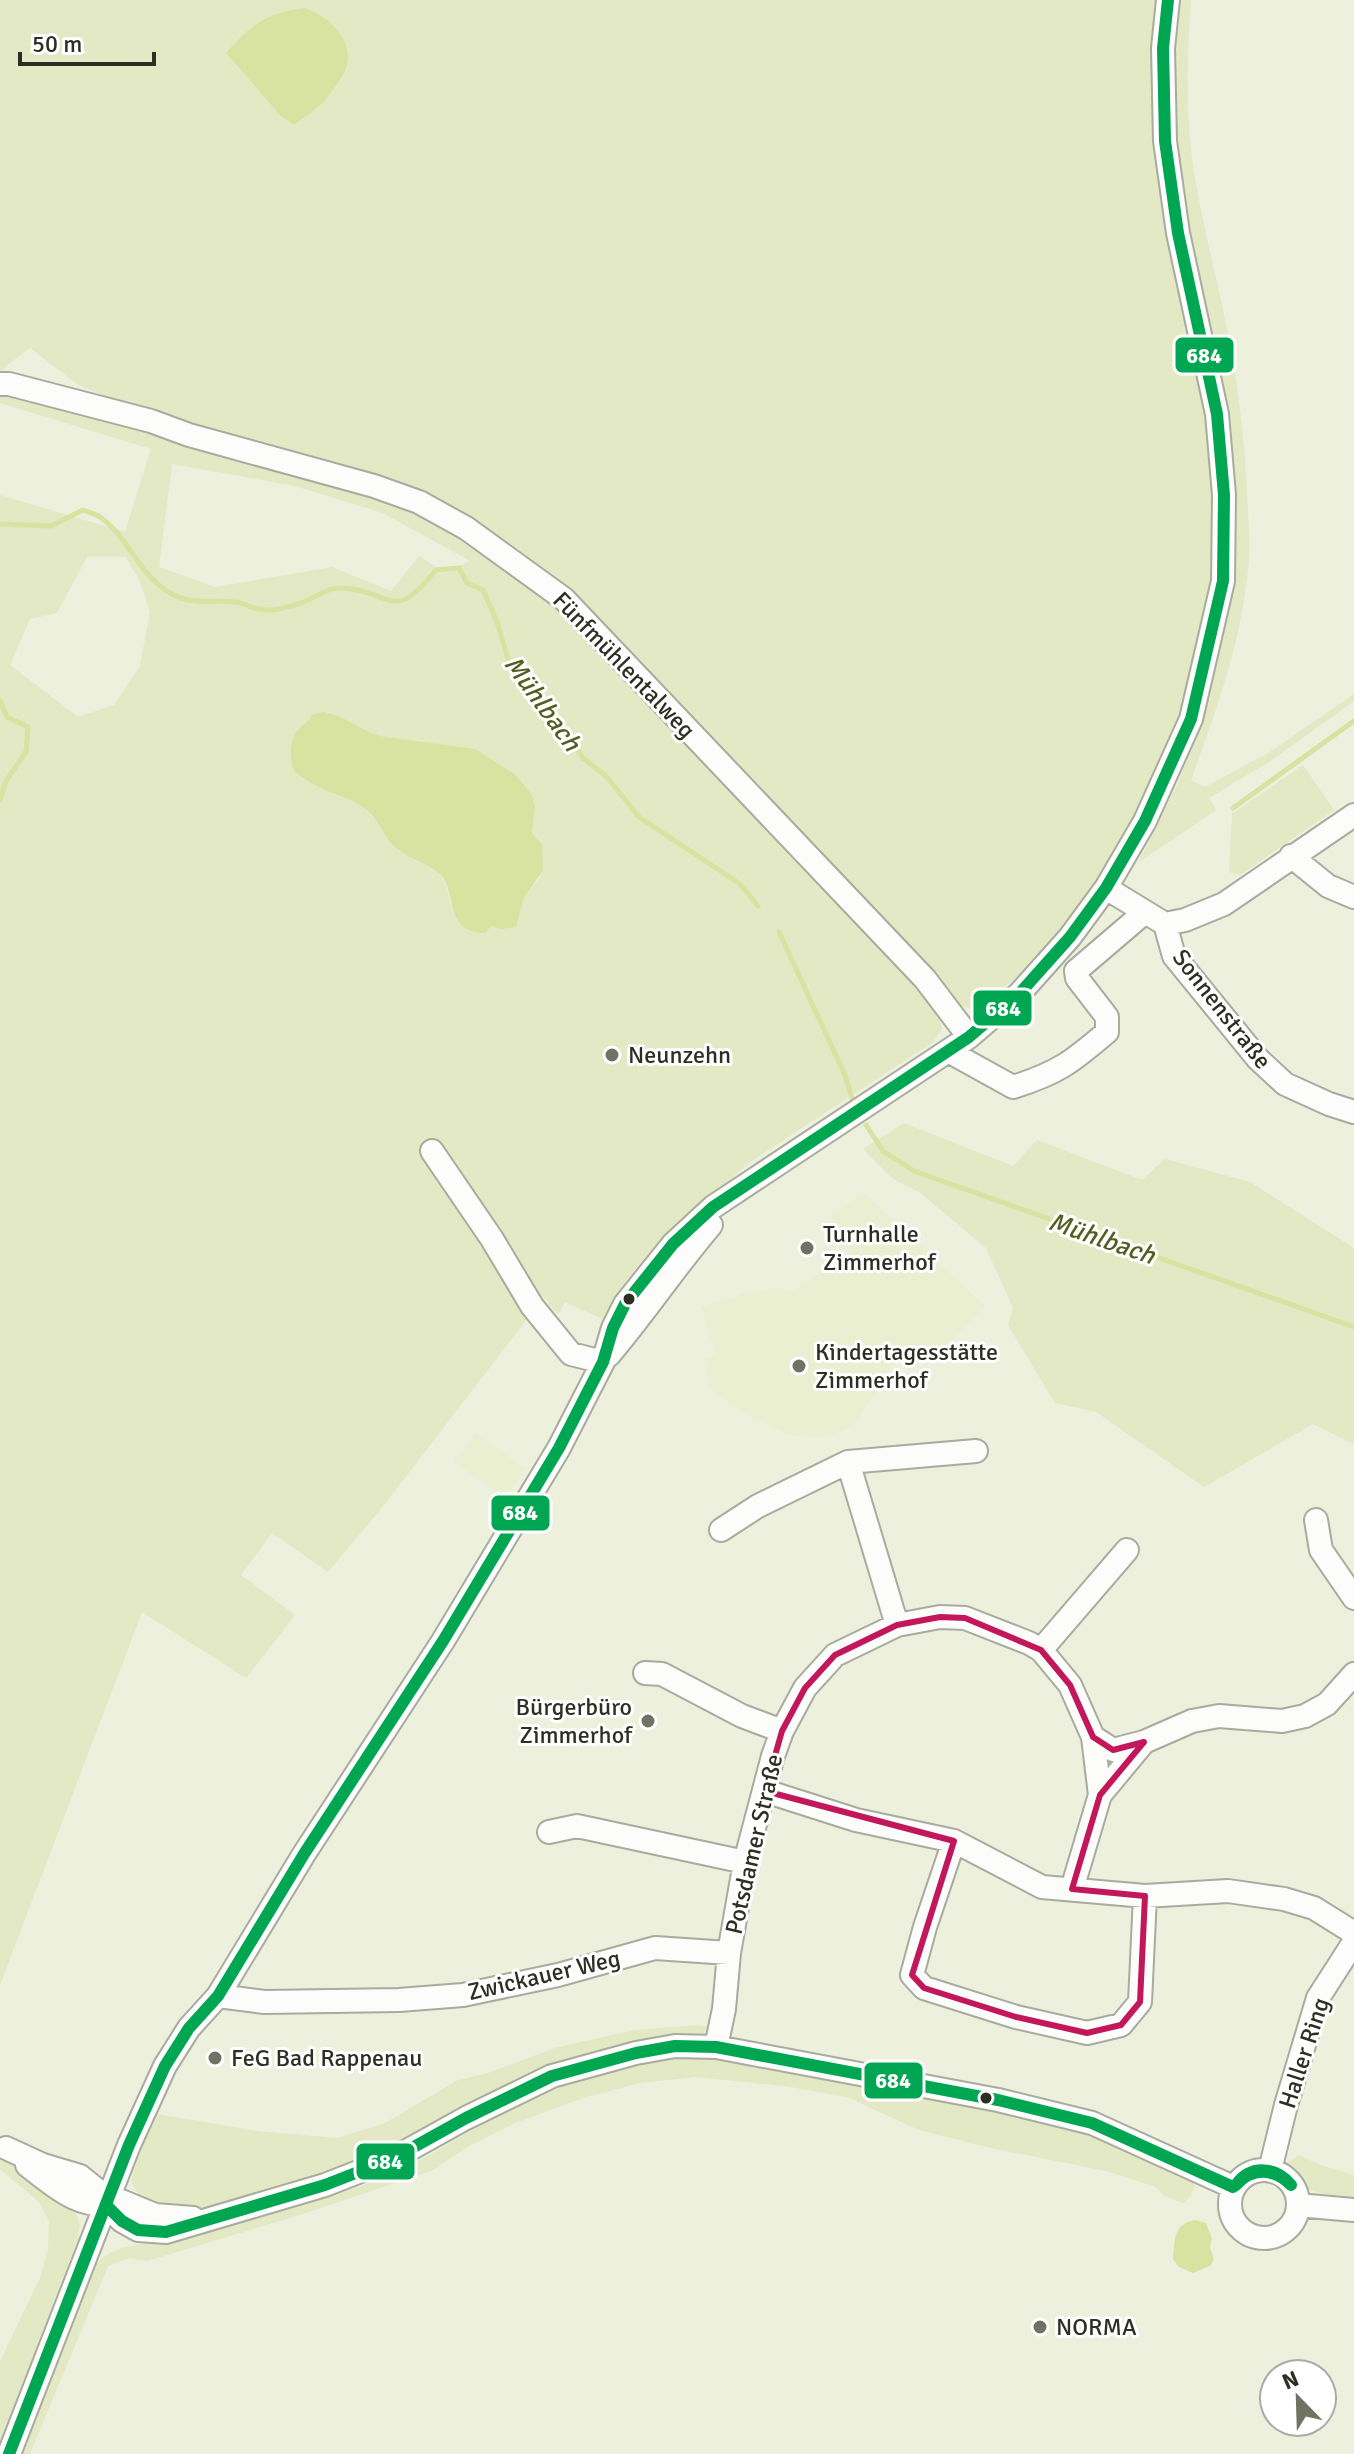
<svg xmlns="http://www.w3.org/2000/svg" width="1354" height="2454" viewBox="0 0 1354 2454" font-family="Signika,sans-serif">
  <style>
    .built { fill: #e9efd0 }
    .green { fill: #e2e9c4; fill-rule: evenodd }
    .water { fill: #d8e3a2 }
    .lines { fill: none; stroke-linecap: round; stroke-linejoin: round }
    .stream { stroke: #d8e3a2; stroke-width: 5 }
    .minor-casing { stroke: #a8ab9d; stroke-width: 26 }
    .minor { stroke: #fcfdfa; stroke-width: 22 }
    .bus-1-casing { stroke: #fff; stroke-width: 18 }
    .bus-1 { stroke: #00a651; stroke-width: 12 }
    .marked { fill: none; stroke: #c2185b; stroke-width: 6; stroke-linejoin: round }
    .poi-dot { fill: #707363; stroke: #fff; stroke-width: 3 }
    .bus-dot { fill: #2d2f22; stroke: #fff; stroke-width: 3 }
    .labels { text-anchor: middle; stroke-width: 6; stroke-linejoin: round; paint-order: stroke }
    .street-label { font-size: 24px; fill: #2d2f22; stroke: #fff }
    .poi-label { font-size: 24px; fill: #2d2f22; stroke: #fff; text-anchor: start }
    .water-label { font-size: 26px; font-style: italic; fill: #555d20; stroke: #fff }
    .line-badge { stroke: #fff; stroke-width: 3 }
    .badge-label { font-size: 22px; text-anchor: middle; font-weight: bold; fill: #fff }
  </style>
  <rect width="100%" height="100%" fill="#ecf0dd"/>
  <path class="built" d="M864,1193L985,1306L948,1345L897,1357L857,1421L844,1430L820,1438L790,1435L752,1418L716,1394L710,1386L704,1359L716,1355L701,1307L751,1292L778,1289L793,1291L853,1251L830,1216Z
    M475,1433L526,1469L505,1498L454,1462Z"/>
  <path class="green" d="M0,0H1157C1170,104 1183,208 1196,313C1204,376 1216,442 1216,506C1214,655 1162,797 1073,916C1047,951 1011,982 979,1010L961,1006L559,584L483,527L417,490L347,466L237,439L121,403L77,384L30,348L6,366L0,375Z
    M1178,0H1191C1187,46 1186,93 1190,139C1196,204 1215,266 1227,329C1238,383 1244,436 1247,491C1248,517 1251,544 1248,570C1241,642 1216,712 1191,780L1205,787L1268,753L1354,694V701L1272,760L1209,798L1216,810L1139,862L1179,781L1207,705L1229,606L1235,513L1231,423L1190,230L1179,149L1173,79Z
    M0,385L361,491L442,526L487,554L560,612L937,1008L942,1029L933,1042L750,1162L652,1249L624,1283L605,1320L565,1302L558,1315L544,1297L381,1509L328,1572L272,1533L241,1575L295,1615L246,1678L142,1612L0,1985V495L125,532L151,449L0,403ZM172,464L295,486L383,513L470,561L445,573L419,556L391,591L332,567L215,587L159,567ZM87,557H126L140,581L150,612L140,666L114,705L78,717L10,665L30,619L57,613ZM325,712C346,716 360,730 380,736L476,749L516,775L532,795L535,807L532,833L540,877L524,898L516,927L491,926L485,932C444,933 455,892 440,875C429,862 411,860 399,850C384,838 379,820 364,808C353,799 337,796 325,790C313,785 303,778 294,771C283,739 301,728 325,712Z
    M1303,765L1334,810L1240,875L1229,872L1232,814Z
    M904,1123L1013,1166L1037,1140L1142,1180L1165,1159L1250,1182L1354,1248V1444L1313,1424L1204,1487L1096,1412L1055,1403L1008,1325L1013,1308L986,1248L919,1192L893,1179L863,1149Z
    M699,2025L708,2027L700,2039L622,2047L555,2066L379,2158L216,2208L173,2211L142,2200L131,2182L140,2152L158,2114L256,2131L338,2138L385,2123L458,2080L488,2073L558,2047L634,2030Z
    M678,2058L727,2059L965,2104L1084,2131L1152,2159L1195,2183L1191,2195L1183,2203L1164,2196L1156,2187L1106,2171L986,2147L919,2130L847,2097L785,2086L696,2077L640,2083L583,2098L515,2123L464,2149L431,2171L300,2215L147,2261L130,2258L108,2266L30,2454H16L96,2264C120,2239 155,2246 187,2238C208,2234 229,2226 251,2219C297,2206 345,2194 389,2175C430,2158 466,2131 506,2111C565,2081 612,2066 678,2058Z
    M0,2152L73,2208L80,2224L77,2241L0,2443V2361L40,2278L48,2249L49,2221L39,2202L0,2169Z
    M1299,2155L1320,2165L1354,2175V2197C1323,2193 1300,2197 1288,2162Z"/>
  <path class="water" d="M305,8C325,15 348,33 348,57C349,70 332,92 324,101C316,110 304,117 294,125L281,116L226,53C252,24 266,13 305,8Z
    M324,712C346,716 360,730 380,736L476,749L485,755L516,775L532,795L535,807L532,833L542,845L543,870L524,898L516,927L502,929L491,926L485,933C444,933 457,893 441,875C429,863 411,860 399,850C383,839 380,819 364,808C353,799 338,796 325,790C313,785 303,778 294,771C289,758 289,740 299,729C304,723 308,723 313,714Z
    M1195,2220L1206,2223L1212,2239L1210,2247L1214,2260L1210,2266L1193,2273L1179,2267L1173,2259C1175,2240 1173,2224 1195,2220Z"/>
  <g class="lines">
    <path class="stream" d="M0,524L51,526L83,510C88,512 96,514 100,517C125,534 137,568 160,586C187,608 206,599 236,602C244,603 251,608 259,609C272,612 288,607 301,603C313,599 328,587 341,588C393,590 391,626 436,570L459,568L467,583L483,590L497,622L510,666L543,699L583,758L606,776L639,817L740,884L758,906
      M0,701L7,717L28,727L26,752L6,781L0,800
      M1233,808L1354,721
      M779,932L845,1075L852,1098
      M866,1125L883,1151L914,1171L1354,1327"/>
    <defs>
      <path id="minor" d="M0,384H9L151,421L189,435L374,486L419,502L466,528L564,599L925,979L969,1037
        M1291,856L1328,886L1354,897
        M1106,888L1165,924L1174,956L1258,1059L1285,1084L1329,1104L1354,1112
        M1165,924L1185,920L1224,904L1354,815
        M948,1051L1013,1087C1058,1073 1072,1062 1107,1032V1017L1077,978L1076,971L1145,912
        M432,1151L492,1239L532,1306L571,1354L603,1362
        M609,1355C645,1313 675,1267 711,1225
        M848,1462L897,1625
        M1316,1520L1321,1550L1354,1598
        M721,1530L758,1506L848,1462L976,1451
        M1041,1650L1127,1550
        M645,1673L662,1674L742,1716L782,1731
        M1093,1737L1113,1750L1144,1742
        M765,1791L856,1820L954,1841L1042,1887L1145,1896L1228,1891L1284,1899L1314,1908L1354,1933
        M549,1832L577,1826L745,1862
        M954,1841L925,1927L912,1975L924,1988L1016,2017L1087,2033L1121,2025L1140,2002L1145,1896
        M1072,1889L1100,1795L1144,1742L1192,1721L1219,1716L1282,1721L1305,1716L1327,1704L1354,1674
        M218,1996L264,2002L399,2000L463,1995L558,1975L655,1948L729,1953
        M716,2047L724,2009L729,1953L745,1862L773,1756L782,1731L805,1688L835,1655L897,1625L940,1617L965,1618L1029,1643L1041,1650L1070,1685L1093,1737L1100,1795
        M6,2148L43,2165L80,2176L96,2189L107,2206L122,2221L138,2230L166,2232L325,2185L394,2158L466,2118L552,2076L636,2053L675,2046L716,2047L998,2100L1092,2123L1233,2187
        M27,2165C55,2187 84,2214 121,2201L155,2215L193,2218
        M1230 2204a34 34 0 1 1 68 0a34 34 0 1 1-68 0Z
        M1270,2170L1286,2105L1318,1998L1354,1942
        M1298,2205L1354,2210
        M9,2454L129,2145L165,2066L189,2028L218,1996L304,1854L443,1641L559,1448L603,1362L613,1328L625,1304L673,1244L713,1207L969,1037L1020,993L1070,937L1106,888L1145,821L1191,719L1223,581L1224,495L1217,414L1178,233L1165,141L1163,48L1168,0"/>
    </defs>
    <use href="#minor" class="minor-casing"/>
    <use href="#minor" class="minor"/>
    <defs>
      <path id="bus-1" d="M1236,2185C1251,2164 1276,2167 1291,2185
        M1236,2185C1253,2166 1275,2169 1291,2185
        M107,2206L122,2221L138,2230L166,2232L325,2185L394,2158L466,2118L552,2076L636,2053L675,2046L716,2047L998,2100L1092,2123L1233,2187
        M9,2454L129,2145L165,2066L189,2028L218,1996L304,1854L443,1641L559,1448L603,1362L613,1328L625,1304L673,1244L713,1207L969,1037L1020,993L1070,937L1106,888L1145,821L1191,719L1223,581L1224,495L1217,414L1178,233L1165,141L1163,48L1168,0"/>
    </defs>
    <use href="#bus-1" class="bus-1-casing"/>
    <use href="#bus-1" class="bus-1"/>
  </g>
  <path class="marked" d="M940,1617L965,1618L1041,1650L1070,1685L1093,1737L1113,1750L1144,1742L1100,1795L1072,1889L1145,1896L1140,2002L1121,2025L1087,2033L1016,2017L924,1988L912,1975L954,1841L765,1791L782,1731L805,1688L835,1655L897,1625Z"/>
  <g class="poi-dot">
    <circle cx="612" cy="1055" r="8"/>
    <circle cx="807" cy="1248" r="8"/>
    <circle cx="799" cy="1366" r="8"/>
    <circle cx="648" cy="1721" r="8"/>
    <circle cx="215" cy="2058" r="8"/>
    <circle cx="1040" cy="2327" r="8"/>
  </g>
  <g class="bus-dot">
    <circle cx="629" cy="1299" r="7"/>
    <circle cx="986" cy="2098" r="7"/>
  </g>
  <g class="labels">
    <g class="street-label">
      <text transform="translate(624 665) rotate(46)" y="8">Fünfmühlentalweg</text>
      <text transform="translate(1222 1009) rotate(52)" y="8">Sonnenstraße</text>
      <text transform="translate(754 1844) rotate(-77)" y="8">Potsdamer Straße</text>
      <text transform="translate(544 1975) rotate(-13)" y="8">Zwickauer Weg</text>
      <text transform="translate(1304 2053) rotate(-72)" y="8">Haller Ring</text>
    </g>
    <g class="poi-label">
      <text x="628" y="1063">Neunzehn</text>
      <text x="823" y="1242">Turnhalle<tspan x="823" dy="28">Zimmerhof</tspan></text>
      <text x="815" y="1360">Kindertagesstätte<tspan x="815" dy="28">Zimmerhof</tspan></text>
      <text x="632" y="1715" text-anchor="end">Bürgerbüro<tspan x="632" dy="28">Zimmerhof</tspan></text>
      <text x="231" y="2066">FeG Bad Rappenau</text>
      <text x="1056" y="2335">NORMA</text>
    </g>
    <g class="water-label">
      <text transform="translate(543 703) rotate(54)" y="9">Mühlbach</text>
      <text transform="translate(1102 1238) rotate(19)" y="9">Mühlbach</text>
    </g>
  </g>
  <g class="line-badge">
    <rect x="1174" y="336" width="61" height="38" rx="8" fill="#00a651"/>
    <rect x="972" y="989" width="61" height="38" rx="8" fill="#00a651"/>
    <rect x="490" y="1494" width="61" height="38" rx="8" fill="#00a651"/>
    <rect x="863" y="2061" width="61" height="39" rx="8" fill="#00a651"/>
    <rect x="355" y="2142" width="61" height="39" rx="8" fill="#00a651"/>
  </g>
  <g class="badge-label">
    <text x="1204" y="363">684</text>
    <text x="1003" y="1016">684</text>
    <text x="520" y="1520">684</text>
    <text x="893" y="2088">684</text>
    <text x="385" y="2169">684</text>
  </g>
  <g transform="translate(1298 2398) rotate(337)"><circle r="38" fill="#ffffff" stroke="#abaca7" stroke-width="2"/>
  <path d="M0-6L14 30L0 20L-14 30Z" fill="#707363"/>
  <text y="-12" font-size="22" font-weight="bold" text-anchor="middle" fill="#2d2f22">N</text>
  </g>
  <path d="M20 52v12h134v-12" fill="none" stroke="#2d2f22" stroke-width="4"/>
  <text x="32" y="52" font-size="24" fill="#2d2f22" stroke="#ffffff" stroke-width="6" paint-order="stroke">50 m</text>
</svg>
